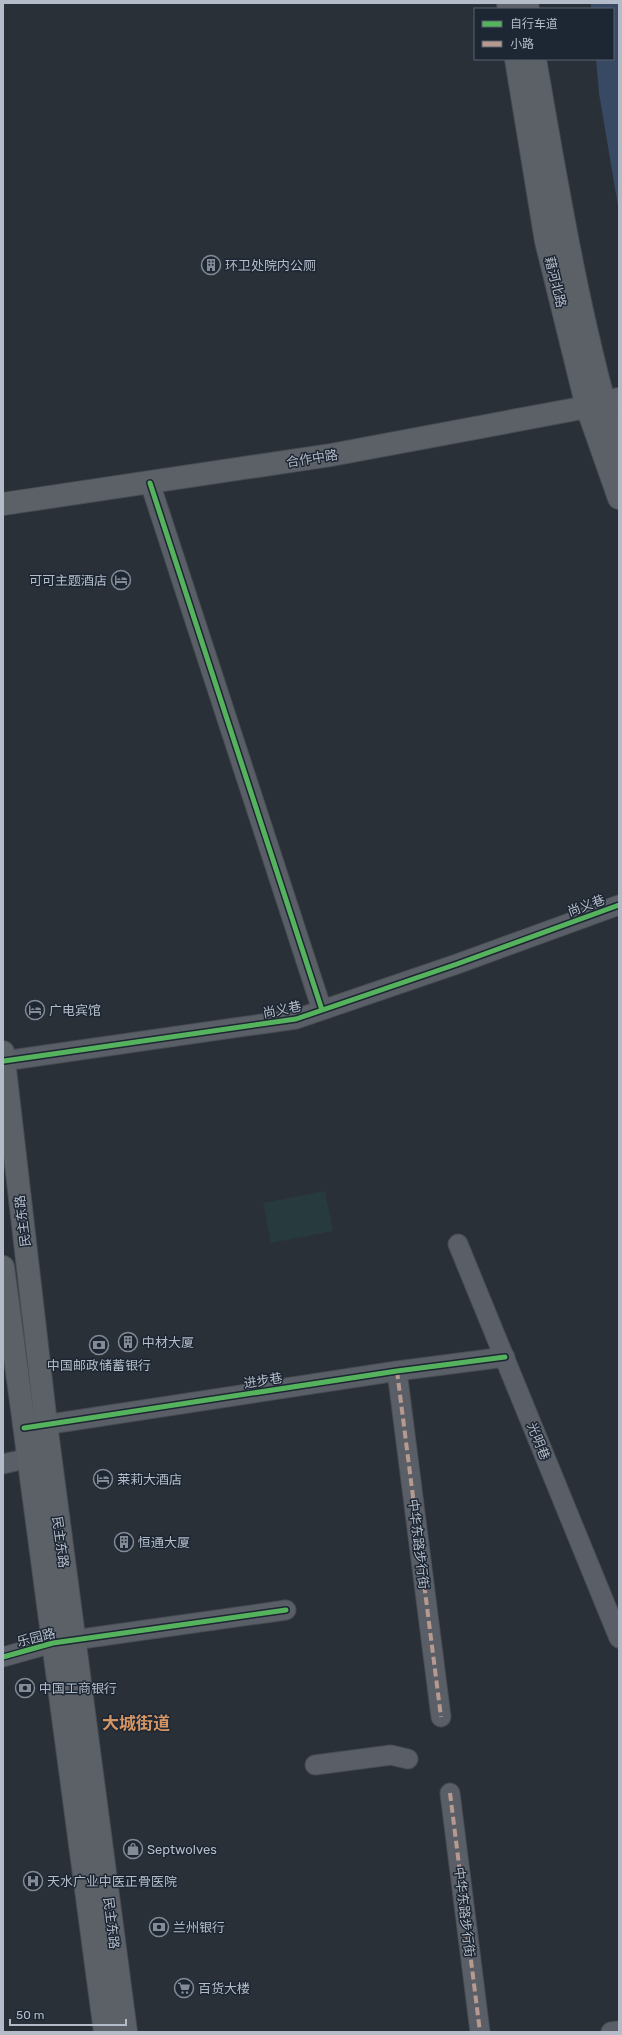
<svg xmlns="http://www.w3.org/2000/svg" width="622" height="2035" viewBox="0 0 622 2035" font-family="Rubik,'Noto Sans SC',sans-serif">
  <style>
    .green { fill: #273a3e }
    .water { fill: #384963 }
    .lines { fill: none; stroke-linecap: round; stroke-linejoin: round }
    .minor-casing { stroke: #484c53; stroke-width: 21 }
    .major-casing { stroke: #484c55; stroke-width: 24 }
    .minor { stroke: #5a5e66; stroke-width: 19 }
    .major { stroke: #5c6168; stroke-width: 22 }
    .quiet { stroke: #b69a8f; stroke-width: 4; stroke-dasharray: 8 4; stroke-linecap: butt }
    .cycleway-casing { stroke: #1d2633; stroke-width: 8 }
    .cycleway { stroke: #56b35d; stroke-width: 5 }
    .labels { text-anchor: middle; stroke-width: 3; stroke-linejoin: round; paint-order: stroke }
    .poi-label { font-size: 13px; fill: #b4bcc9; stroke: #1d2633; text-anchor: start }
    .street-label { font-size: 13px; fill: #b4bcc9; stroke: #1d2633 }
    .district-label { font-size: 17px; font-weight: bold; fill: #d59563; stroke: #1d2633 }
  </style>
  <rect width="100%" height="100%" fill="#2a3038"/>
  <path class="green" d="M325,1191L333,1231L271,1243L263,1203Z"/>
  <path class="water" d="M591,3H619V212L599,93L596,59H613V9H591Z"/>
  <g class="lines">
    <defs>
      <path id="minor" d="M150,483L322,1010
        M4,1061L296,1019L457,964L619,905
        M458,1244L619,1638
        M397,1371L441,1717
        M31,1427L397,1371L505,1357
        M3,1464L42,1455
        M3,1657L53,1643L286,1610
        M315,1765L391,1755L408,1759
        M450,1793L480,2032
        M611,2032L619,2031"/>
      <path id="major" d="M508,3L509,9
        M527,3L528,9
        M516,59L546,241L587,407L619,498
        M535,59C558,192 580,325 619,455
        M3,504L331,455L587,407L619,399
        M3,1052L46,1424L126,2032
        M3,1267L105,2032"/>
    </defs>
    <use href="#minor" class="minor-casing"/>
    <use href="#major" class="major-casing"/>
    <use href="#minor" class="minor"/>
    <use href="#major" class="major"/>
    <path class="quiet" d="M397,1371L441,1717
      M450,1793L480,2032"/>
    <defs>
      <path id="cycleway" d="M150,483L322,1010
        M4,1061L296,1019L457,964L619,905
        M24,1428L397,1371L505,1357
        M3,1657L53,1643L286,1610"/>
    </defs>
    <use href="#cycleway" class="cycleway-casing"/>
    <use href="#cycleway" class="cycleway"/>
  </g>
  <defs>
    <symbol id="building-ring" viewBox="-11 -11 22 22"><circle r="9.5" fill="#1d2633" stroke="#848b96" stroke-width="1.5"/><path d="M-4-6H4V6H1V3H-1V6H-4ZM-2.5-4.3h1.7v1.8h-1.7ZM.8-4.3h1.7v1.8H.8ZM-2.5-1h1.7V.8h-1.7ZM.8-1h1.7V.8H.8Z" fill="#848b96"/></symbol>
    <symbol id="hotel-ring" viewBox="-11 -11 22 22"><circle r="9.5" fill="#1d2633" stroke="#848b96" stroke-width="1.5"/><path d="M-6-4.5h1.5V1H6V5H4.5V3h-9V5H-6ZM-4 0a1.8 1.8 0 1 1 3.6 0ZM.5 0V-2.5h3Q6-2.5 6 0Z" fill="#848b96"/></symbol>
    <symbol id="bank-ring" viewBox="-11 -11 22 22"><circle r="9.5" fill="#1d2633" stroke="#848b96" stroke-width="1.5"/><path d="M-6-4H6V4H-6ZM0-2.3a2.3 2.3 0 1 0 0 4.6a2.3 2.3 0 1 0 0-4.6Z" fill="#848b96"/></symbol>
    <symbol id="shop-ring" viewBox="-11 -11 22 22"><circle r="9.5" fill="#1d2633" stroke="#848b96" stroke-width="1.5"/><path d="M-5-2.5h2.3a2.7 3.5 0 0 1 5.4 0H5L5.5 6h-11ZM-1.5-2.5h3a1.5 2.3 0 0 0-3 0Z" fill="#848b96"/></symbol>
    <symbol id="hospital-ring" viewBox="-11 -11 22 22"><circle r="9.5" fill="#1d2633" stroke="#848b96" stroke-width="1.5"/><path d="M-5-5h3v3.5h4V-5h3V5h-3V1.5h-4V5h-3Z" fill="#848b96"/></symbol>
    <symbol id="supermarket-ring" viewBox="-11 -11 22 22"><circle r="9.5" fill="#1d2633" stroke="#848b96" stroke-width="1.5"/><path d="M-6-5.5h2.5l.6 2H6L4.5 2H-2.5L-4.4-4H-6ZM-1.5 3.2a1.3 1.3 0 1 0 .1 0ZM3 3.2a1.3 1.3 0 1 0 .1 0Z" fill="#848b96"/></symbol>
  </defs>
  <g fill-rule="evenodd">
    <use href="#building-ring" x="200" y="254" width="22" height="22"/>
    <use href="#hotel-ring" x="110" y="569" width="22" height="22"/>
    <use href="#hotel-ring" x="24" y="999" width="22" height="22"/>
    <use href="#building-ring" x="117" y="1331" width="22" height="22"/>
    <use href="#bank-ring" x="88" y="1334" width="22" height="22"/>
    <use href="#hotel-ring" x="92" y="1468" width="22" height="22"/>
    <use href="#building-ring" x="113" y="1531" width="22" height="22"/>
    <use href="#bank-ring" x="14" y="1677" width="22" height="22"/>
    <use href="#shop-ring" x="122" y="1838" width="22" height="22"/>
    <use href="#hospital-ring" x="22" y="1870" width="22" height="22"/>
    <use href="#bank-ring" x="148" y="1916" width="22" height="22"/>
    <use href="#supermarket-ring" x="173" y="1977" width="22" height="22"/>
  </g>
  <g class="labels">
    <g class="poi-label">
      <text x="225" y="270">环卫处院内公厕</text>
      <text x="107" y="585" text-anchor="end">可可主题酒店</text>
      <text x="49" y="1015">广电宾馆</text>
      <text x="142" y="1347">中材大厦</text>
      <text x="99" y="1370" text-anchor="middle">中国邮政储蓄银行</text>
      <text x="117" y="1484">莱莉大酒店</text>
      <text x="138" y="1547">恒通大厦</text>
      <text x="39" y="1693">中国工商银行</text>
      <text x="147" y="1854">Septwolves</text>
      <text x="47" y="1886">天水广业中医正骨医院</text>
      <text x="173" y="1932">兰州银行</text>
      <text x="198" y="1993">百货大楼</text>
    </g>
    <g class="street-label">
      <text transform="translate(556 282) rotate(76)" y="5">藉河北路</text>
      <text transform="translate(312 458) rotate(-9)" y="5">合作中路</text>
      <text transform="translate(586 905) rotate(-20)" y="5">尚义巷</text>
      <text transform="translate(282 1009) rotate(-11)" y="5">尚义巷</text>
      <text transform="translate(22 1221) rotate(-97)" y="5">民主东路</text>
      <text transform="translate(263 1380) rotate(-9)" y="5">进步巷</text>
      <text transform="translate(539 1441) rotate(68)" y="5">光明巷</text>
      <text transform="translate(61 1542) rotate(82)" y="5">民主东路</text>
      <text transform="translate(419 1544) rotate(83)" y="5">中华东路步行街</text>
      <text transform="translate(36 1637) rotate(-14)" y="5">乐园路</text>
      <text transform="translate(465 1912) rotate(83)" y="5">中华东路步行街</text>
      <text transform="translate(112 1923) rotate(83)" y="5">民主东路</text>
    </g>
    <g class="district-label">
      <text x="136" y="1729">大城街道</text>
    </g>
  </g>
  <rect width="622" height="2035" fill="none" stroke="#b4bcc9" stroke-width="8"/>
  <rect x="474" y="8" width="140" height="52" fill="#1d2633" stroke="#59626f"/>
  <rect x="482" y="21" width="20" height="6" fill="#56b35d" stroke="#59626f"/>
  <text x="510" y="28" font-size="12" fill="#b4bcc9">自行车道</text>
  <rect x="482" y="41" width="20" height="6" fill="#b69a8f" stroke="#59626f"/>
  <text x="510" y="48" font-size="12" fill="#b4bcc9">小路</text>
  <path d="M10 2019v6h116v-6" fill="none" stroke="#b4bcc9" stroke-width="2"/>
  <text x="16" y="2019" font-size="12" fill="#b4bcc9" stroke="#1d2633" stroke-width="3" paint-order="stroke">50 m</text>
</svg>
